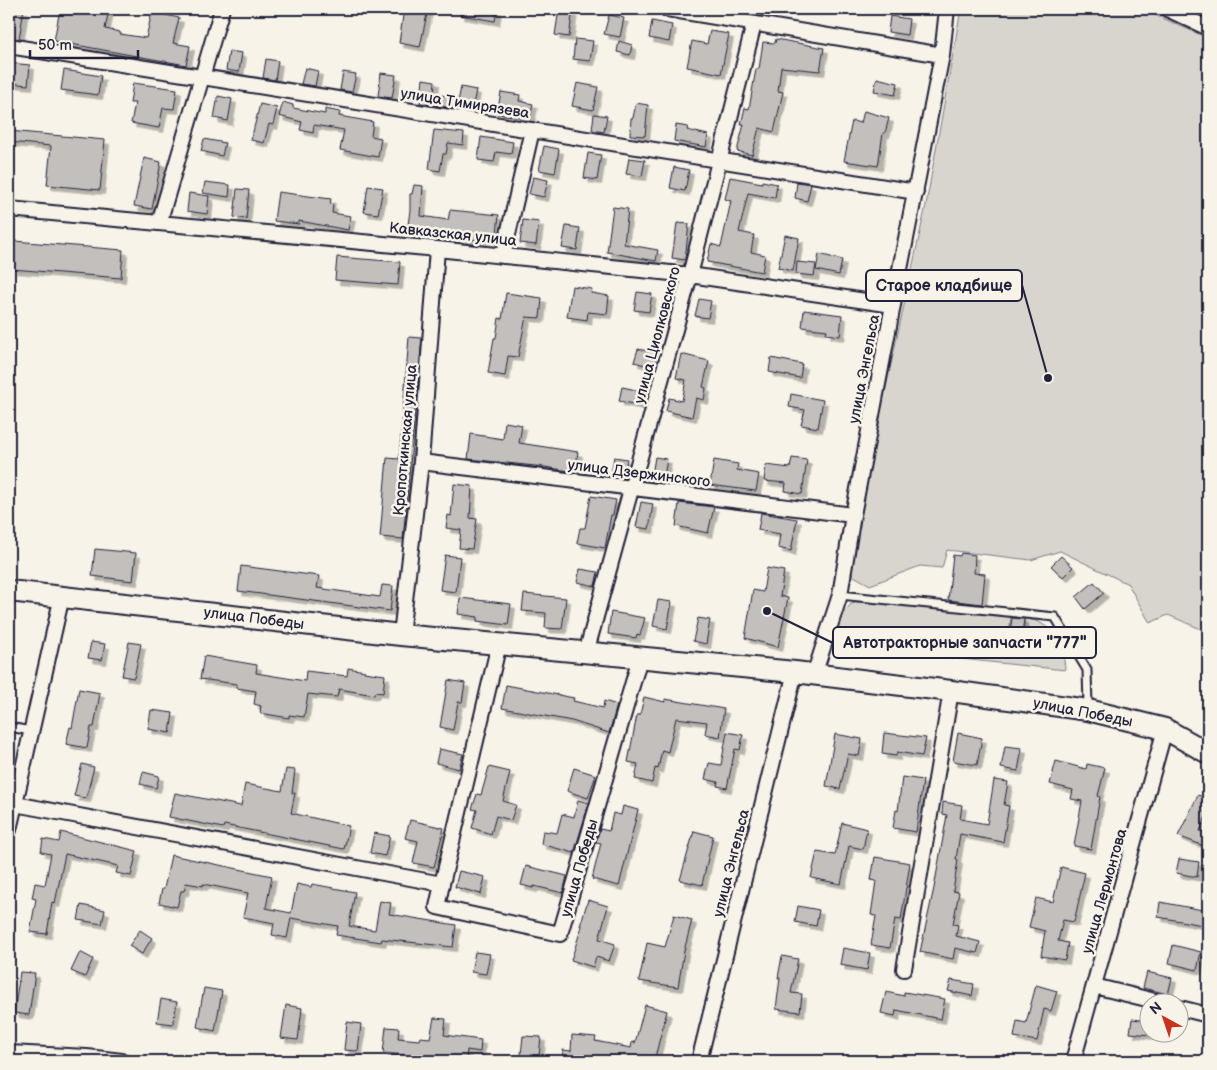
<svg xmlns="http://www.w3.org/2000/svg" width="1217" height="1070" viewBox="0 0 1217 1070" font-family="'Balsamiq Sans',sans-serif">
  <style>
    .green { fill: #d8d5cf; stroke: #7d7c85 }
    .building { fill: #c2bfbd; stroke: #22223b; filter: url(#shadow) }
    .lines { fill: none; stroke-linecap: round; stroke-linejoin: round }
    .lane-casing { stroke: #22223b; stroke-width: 11 }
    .street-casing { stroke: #22223b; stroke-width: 18 }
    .secondary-casing { stroke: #22223b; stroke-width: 24 }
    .lane { stroke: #f7f3e8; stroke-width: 7 }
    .street { stroke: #f7f3e8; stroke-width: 14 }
    .secondary { stroke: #f7f3e8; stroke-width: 20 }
    .labels { text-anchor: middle; stroke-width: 5; stroke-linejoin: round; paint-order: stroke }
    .street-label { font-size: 15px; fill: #22223b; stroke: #f7f3e8 }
    .leader { fill: none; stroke: #22223b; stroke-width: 2 }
    .callout-dot { fill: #22223b; stroke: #f7f3e8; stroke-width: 2 }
    .callout { fill: #f7f3e8; stroke: #22223b; stroke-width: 2 }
    .callout-label { font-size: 16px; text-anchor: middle; font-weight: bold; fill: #22223b }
  </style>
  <defs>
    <filter id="shadow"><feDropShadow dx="4.5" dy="4.5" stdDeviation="0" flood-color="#0004"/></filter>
  </defs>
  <rect width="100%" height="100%" fill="#f7f3e8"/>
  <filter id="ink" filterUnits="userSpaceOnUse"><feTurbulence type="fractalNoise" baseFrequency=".02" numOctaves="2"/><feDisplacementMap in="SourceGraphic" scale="10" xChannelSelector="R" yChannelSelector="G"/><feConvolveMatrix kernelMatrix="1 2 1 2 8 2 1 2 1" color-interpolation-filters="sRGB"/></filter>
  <g filter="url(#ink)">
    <path class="green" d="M961,9H1141L1208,38V632L1168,615L1150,623L1128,584L1060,551L1031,560L947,550L942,568L920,566L870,585L852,575L849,556L926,205Z
      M866,601L1011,617L1008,641L1021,643L1025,619C1051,620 1064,645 1065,670L848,647L840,639L838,628L841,616L851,604Z"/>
    <path class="building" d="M9,9H24L19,39L9,37Z
      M60,9H109L105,29L120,32V34L146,38L152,12L179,18L173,43L190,46L186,65L54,41Z
      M404,9H428L420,47L399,43Z
      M461,9H497L495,21L460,15Z
      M559,9H573L569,37L555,35Z
      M609,15L624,18L620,37L604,34Z
      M890,16L909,19L907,35L888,32Z
      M652,21L672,25L669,42L649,38Z
      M710,31L729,34L721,74L687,67L692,41L707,44Z
      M575,39L593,41L590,61L573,59Z
      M776,39L824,48L820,71L781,67L778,91L783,92L774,132L759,128L752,155L737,151L744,124H741L745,108L749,109L756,69H759L763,42L775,43Z
      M619,41L632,45L630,55L617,52Z
      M229,51L242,53L239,72L226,70Z
      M266,59L278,61L275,80L263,78Z
      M9,63L30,65L28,85L9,83Z
      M305,68L318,71L315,86L301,84Z
      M64,70L101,76L98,95L61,90Z
      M343,72L356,74L352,92L340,90Z
      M381,73L396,75L392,98L378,96Z
      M877,78L898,83L895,95L874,91Z
      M423,79L435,81L434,94L454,97L453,108L420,103Z
      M133,83L177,89L174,109L163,108L159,128L131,123L135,103H130Z
      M577,83L598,87L593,110L572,106Z
      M461,87L476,90L472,110L457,107Z
      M501,92L520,95L519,101L533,104L530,118L497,114Z
      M218,96L232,99L228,121L214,118Z
      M283,102L293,105V108L325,114V109L340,112L339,116L373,122L371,136L381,138L378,157L340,150L344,130L314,125L313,133L300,130L302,122L279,116Z
      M636,103L648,105L645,136L630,135L631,118H633Z
      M260,104L277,108L273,125L269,124L264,143L251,140Z
      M864,111L889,118L885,133H883L878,166L844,161L852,121L861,123Z
      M594,114L607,116L604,132L592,130Z
      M676,125L688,127L687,130L708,135L706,147L674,141Z
      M434,130L464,133L463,145L448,143L446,154H443L440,171L429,169Z
      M9,131L105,140L100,190L47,185L51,146L9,142Z
      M481,137L513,142L511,154L496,152L494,162L478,160Z
      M204,139L225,143L222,156L201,151Z
      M544,146L559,149L555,173L539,170Z
      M588,153L601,155L597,180L584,178Z
      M144,158L161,162L152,209L134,206Z
      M629,158L645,160L642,176L626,174Z
      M674,167L689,170L685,191L670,188Z
      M533,177L548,180L544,197L529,194Z
      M730,177L762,183V181L777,184L775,198L748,193L739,232L754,235L751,252L765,255L762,272L707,262L711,244L721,247L731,201L725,199Z
      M205,182L230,185L229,197L203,193Z
      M797,182L811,184L807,201L795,198Z
      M414,185L423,186L421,216L448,220L450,210L499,215L496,242L407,233L410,210V194H412Z
      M368,186L383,188L378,214L364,212Z
      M237,189L249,190L246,219L234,217Z
      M278,192L331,199L330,204L333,205L332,213L351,216L348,230L299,221V224L274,221Z
      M189,193L209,196L207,214L187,211Z
      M613,207L628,209L624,244L658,250L656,261L607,252Z
      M523,220L539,222L536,245L520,243Z
      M677,223L689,224L685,260L672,258Z
      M566,226L580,228L577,250L562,248Z
      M785,235L799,238L793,271L778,268Z
      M14,241L123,250L121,278L12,269Z
      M819,254L842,260L839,275L816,270Z
      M337,257L400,262L398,285L335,280Z
      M797,262L816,264L814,276L796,274Z
      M572,286L592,289L591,293L609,296L607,314L588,312L587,320L567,317Z
      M637,292L652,294L649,312L634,310Z
      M506,293L542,298L540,318L526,317L518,357L508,356L505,376L488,373L494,338H496L499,318L502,319Z
      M699,299L711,301L708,318L695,316Z
      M804,310L842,315L840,336L826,334L827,330L802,327Z
      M409,337L422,338L403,539L380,537L387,458L399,459Z
      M638,349L657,353L653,367L634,362Z
      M681,354L709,361L703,387L706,388L704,400L696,398L692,417L666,411L669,398L682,401L686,380L676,378Z
      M771,358L802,364L800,378L769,372Z
      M622,387L646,392L643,406L619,401Z
      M791,394L823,400L818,428L801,425L805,410L789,407Z
      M505,422L522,425L519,443L578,452L575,472L545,467L468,459L471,434L503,439Z
      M614,457L627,459L624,477L611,475Z
      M655,457L667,459L663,483L651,481Z
      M792,458L807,460L802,494L785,491L786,483L764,481L766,465L790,468Z
      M714,460L738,464L737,470L759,474L756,491L710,485Z
      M454,484L472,486L470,518L477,519L472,549L459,548L461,530L446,528L448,515L451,516Z
      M591,496L616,500L613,515H611L605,548L577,543L580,528H585Z
      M641,502L653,504L649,529L636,527Z
      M679,503L714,507L708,533L676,526Z
      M761,513L797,519L791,551L778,548L780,534L758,530Z
      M95,549L136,553L133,581L92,576Z
      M961,553L975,555L974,573L985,574L982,604L948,600L953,555L960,556Z
      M445,555L460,557L456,592L440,590Z
      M1061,556L1073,567L1063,577L1051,566Z
      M241,566L319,576L317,588L380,597L382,585L393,586L390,611L238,591Z
      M767,568L784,571L780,596L788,598L778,647L745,638L753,590L763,592Z
      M580,569L598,572L595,586L577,582Z
      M1094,582L1104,593L1085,609L1076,597Z
      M524,594L566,598L562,629L545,628L546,613L522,611Z
      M460,598L511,604L508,625L477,621L478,617L458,614Z
      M658,600L672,602L667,629L653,626Z
      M611,612L645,618L640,635L637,634L636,638L608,634Z
      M698,618L710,620L706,644L693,641Z
      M1012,618L1024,619L1021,641L1009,640Z
      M91,642L105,644L102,660L88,658Z
      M129,642L141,644L134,678L122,676Z
      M204,656L257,665L256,673L305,681L306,671L347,676L348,668L365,671L364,672L385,675L383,693L375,692L374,695L339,689L337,697L308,694L304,717L289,715V718L260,713L261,706L254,704L256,691L237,688V684L200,679Z
      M448,680L465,683L462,702H458L453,730L440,727Z
      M506,685L574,698L573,701L603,708L604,701L617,705L609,733L572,721L502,708Z
      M79,689L100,693L94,727H91L87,748L66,744L70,727L72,728Z
      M644,697L665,702V699L724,709L720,737L705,734L707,722L676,718L668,752L662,750L658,769L655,768L652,783L635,779L638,764L628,762L637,715H640Z
      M151,710L173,713L170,733L148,729Z
      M727,732L743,735L740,750L735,749L727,788L717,786L718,782L705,779L709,763L721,765Z
      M884,733L926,738L922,756L897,752L896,756L882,754Z
      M958,733L982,738L977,765L953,761Z
      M835,734L862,739L859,756L848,754L840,789L826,786Z
      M1005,746L1022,748L1018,771L1001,768Z
      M439,749L463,754L459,769L436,763Z
      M1056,761L1086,769L1087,764L1105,768L1098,796L1100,797L1091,849L1074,846L1082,801L1071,799L1073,790L1050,784Z
      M82,764L94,767L86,798L74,796Z
      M489,767L510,772L503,801L516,805L511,820L496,816L491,834L472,828L477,810L472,809L477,794L481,795Z
      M574,768L596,775L588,798L567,791Z
      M286,769L295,770L292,793H295L291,813L349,826L344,849L224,825L223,828L169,817L175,793L241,806L245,784L282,791Z
      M143,772L159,776L156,788L140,784Z
      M902,777L923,780L916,832L893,828L896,810L898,811Z
      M994,780L1008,782L1004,805L1009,806L1003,842L960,834L956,859L958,860L953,891L959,892L953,924L958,925L956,936L980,942L977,953L955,948L953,959L920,952L934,888L947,815L942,814L943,802L962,805L960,819L987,824Z
      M1198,795L1208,799V812L1200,831L1208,833L1204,846L1178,836Z
      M578,800L589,803L574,853L541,844L543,831L557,833L562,814L574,817Z
      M623,806L638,810L619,886L592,879L601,843L596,842L600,829L609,831L613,813L621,815Z
      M410,820L444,828L434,867L413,863L418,841L405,838Z
      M842,823L867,829L863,849L849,846L841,884L811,878L817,852L835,855Z
      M694,831L713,836L702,885L680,880Z
      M61,832L137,851L131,876L116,873L118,866L65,854L55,903L52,902L47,934L30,932L36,899L32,898L35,883L45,885L51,854L41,852L43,839L59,842Z
      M374,833L390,836L385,856L370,853Z
      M171,855L272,876L266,908L291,913L297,884L311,887L312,884L355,892L349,926L375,930L380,901L391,903L389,914L456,925L453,947L382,939L381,942L336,935L338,926L291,918L287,938L272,935L274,923L243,917L248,893L203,884V886L186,883L184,891H181L177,907L159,903L162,889H164Z
      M875,857L910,863L901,920L895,919L890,948L871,945L876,916L871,915L876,881L871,880Z
      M1179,859L1199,862L1197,877L1176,873Z
      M526,866L567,876L563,893L534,886L533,888L521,885Z
      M1061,867L1085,873L1074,922L1063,920L1058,941L1068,943L1065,960L1041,956L1045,931L1029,927L1036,898L1053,902Z
      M459,871L485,877L481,894L455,887Z
      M588,900L608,906L599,939L615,944L609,961L596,957L593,967L571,960L582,926H580Z
      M1160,902L1208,911V926L1158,917Z
      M81,905L105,910L102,924L78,920Z
      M798,906L819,910L816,926L795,922Z
      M674,915L692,920L684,951L678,987L639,981L647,943L665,947Z
      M140,930L152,938L142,954L129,946Z
      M1173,945L1201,952L1197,970L1169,963Z
      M843,948L870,953L867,970L840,965Z
      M80,952L93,959L85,977L71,971Z
      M475,952L490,954L486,974L471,972Z
      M782,956L798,959L791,993L802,994L800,1012L776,1009L780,978H778Z
      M20,972L35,973L29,1015L14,1013Z
      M1147,972L1172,978L1168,994L1143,988Z
      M951,980L974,984L972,996L948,991Z
      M1036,985L1057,991L1051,1011L1044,1009L1037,1041L1014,1037L1017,1021L1026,1023Z
      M204,988L222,991L215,1031L197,1027Z
      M886,992L904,996V992L945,999L941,1019L896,1010L895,1016L881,1013Z
      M161,999L177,1002L173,1024L157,1022Z
      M286,1005L302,1008L298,1040L281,1038Z
      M645,1005L667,1011L654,1061H562L563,1050L571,1051L572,1035L596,1037L595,1041L631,1048L632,1042L635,1043Z
      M434,1018L446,1019L444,1035L481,1040L480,1052L467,1050L466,1061L383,1053L386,1027L399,1028L398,1038L419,1040L420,1037L430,1038Z
      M1132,1019L1150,1021V1035L1130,1033Z
      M347,1022L361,1024L358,1051L344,1050Z
      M523,1036L541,1037L539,1057L521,1055Z"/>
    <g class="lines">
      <defs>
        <path id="lane" d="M840,595L1055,617L1087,670L1088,707
          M9,727L31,731"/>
        <path id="street" d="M667,9L942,55
          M1167,9L1208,28
          M9,46L916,192
          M9,209L437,249L690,275L893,305
          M159,223L222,9
          M503,256L532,130
          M421,462L853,515
          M401,635L421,462L437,249
          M586,653L690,275L754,24
          M814,675L840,595L853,515L893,305L942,55L947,9
          M15,804L442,884L437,907L560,934L640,658
          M9,830L62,596
          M442,884L499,644
          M904,969L951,691
          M1094,986L1159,1002
          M1180,1008L1208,1015
          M9,1053L87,1057L122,1061
          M699,1061L795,672
          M1073,1061L1165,729"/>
        <path id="secondary" d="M9,591L401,635L795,672L951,691L1088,710L1165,729L1208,753"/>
      </defs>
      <use href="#lane" class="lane-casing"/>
      <use href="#street" class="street-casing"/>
      <use href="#secondary" class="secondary-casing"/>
      <use href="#lane" class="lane"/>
      <use href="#street" class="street"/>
      <use href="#secondary" class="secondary"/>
    </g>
  </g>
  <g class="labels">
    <g class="street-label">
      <text transform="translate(465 103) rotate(9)" y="5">улица Тимирязева</text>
      <text transform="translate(453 234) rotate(6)" y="5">Кавказская улица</text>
      <text transform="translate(657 335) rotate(-75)" y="5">улица Циолковского</text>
      <text transform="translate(864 369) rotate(-79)" y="5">улица Энгельса</text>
      <text transform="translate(405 440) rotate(-85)" y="5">Кропоткинская улица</text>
      <text transform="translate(639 473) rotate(7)" y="5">улица Дзержинского</text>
      <text transform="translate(254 618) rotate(7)" y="5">улица Победы</text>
      <text transform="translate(1083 712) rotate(11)" y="5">улица Победы</text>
      <text transform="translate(731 863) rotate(-76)" y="5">улица Энгельса</text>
      <text transform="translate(579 868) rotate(-74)" y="5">улица Победы</text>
      <text transform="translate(1104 891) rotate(-74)" y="5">улица Лермонтова</text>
    </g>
  </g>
  <path class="leader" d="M1048 378L1022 285M767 611L833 643"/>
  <g class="callout-dot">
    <circle cx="1048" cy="378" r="5"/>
    <circle cx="767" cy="611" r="5"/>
  </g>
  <g class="callout">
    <rect x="866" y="270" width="156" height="31" rx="5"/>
    <rect x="833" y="627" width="263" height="31" rx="5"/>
  </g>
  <g class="callout-label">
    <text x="944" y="291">Старое кладбище</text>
    <text x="965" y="648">Автотракторные запчасти "777"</text>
  </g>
  <rect width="1217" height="1070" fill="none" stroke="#f7f3e8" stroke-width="30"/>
  <rect x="15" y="15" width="1187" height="1040" fill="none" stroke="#22223b" stroke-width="2" filter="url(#ink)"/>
  <g transform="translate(1164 1018) rotate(320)"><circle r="24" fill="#f7f3e8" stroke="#a29fa3"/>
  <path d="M0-4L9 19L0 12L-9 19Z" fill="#c8321e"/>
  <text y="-8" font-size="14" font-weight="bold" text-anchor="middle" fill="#22223b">N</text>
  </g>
  <path d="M30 50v8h108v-8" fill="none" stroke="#22223b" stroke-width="2.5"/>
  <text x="38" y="50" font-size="15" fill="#22223b" stroke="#f7f3e8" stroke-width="4" paint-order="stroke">50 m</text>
</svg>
